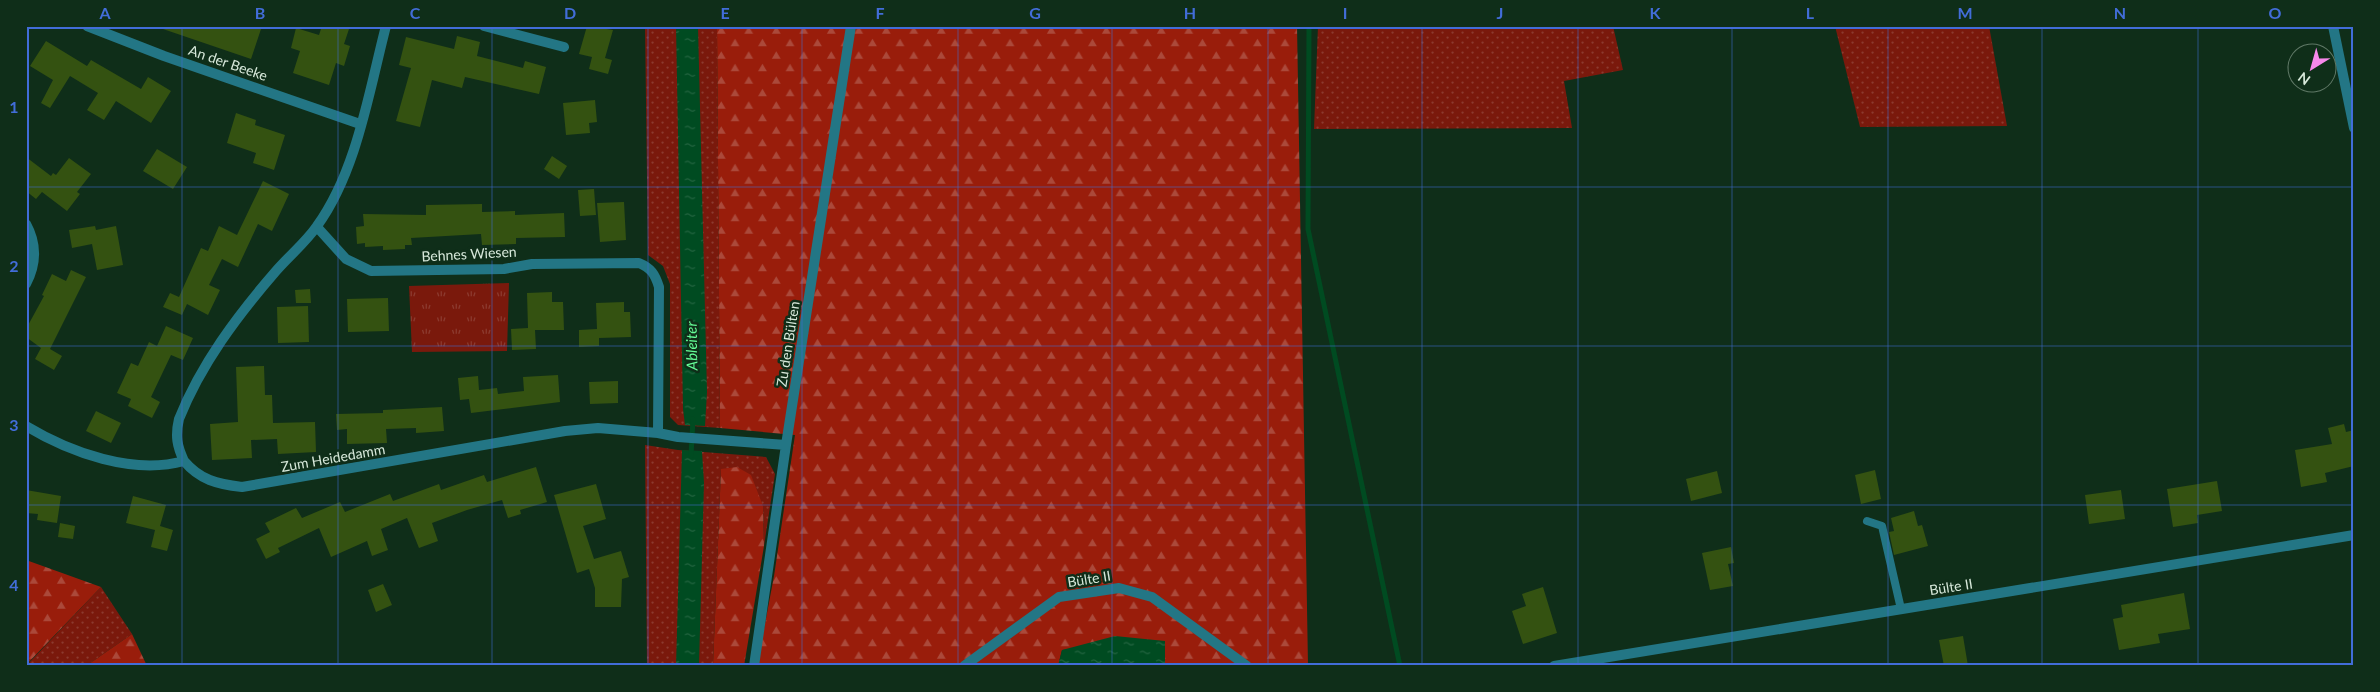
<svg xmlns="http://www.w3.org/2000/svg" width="2380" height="692" viewBox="0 0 2380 692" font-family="Lato,sans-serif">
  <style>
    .grass { fill: url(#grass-dots) }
    .forest { fill: url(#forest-firs) }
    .park { fill: url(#park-tufts) }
    .water { fill: url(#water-ripples) }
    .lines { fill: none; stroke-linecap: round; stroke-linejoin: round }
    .stream { stroke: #004b21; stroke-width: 5 }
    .building { fill: #345211 }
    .lane { stroke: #237685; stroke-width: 8 }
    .street { stroke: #237685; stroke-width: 10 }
    .grid { fill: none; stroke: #426dd8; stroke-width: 1; stroke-opacity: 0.55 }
    .labels { text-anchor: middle; stroke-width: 5; stroke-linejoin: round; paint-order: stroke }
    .street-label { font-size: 14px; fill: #d7e8da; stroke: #0f2e19 }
    .water-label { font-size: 15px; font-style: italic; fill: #65fd97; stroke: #0f2e19 }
    .neatline { fill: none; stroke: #426dd8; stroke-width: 2 }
    .grid-label { font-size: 16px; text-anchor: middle; font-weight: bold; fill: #426dd8 }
  </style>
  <defs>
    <pattern id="grass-dots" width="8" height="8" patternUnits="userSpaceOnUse" patternTransform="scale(1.25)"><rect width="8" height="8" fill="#7a190c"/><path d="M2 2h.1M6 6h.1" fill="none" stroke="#8c3a2f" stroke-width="1.8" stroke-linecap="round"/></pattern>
    <pattern id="forest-firs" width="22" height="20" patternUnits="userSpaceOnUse" patternTransform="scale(1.25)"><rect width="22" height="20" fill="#991d0b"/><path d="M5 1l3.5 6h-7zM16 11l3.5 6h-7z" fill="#ab493a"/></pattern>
    <pattern id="park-tufts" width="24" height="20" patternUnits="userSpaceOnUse" patternTransform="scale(1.25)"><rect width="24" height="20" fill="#7a190c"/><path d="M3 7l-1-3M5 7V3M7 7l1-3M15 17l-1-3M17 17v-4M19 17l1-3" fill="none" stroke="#8c3a2f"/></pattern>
    <pattern id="water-ripples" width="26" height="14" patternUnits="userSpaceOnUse" patternTransform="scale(1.25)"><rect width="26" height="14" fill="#004b21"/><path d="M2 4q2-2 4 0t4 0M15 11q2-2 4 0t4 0" fill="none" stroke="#246541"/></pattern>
  </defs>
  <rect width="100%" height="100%" fill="#0f2e19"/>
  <path class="grass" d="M645,26H717L720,428L678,425L670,417V284L663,266L648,255Z
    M1318,26H1613L1623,70L1564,81L1572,128L1314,129Z
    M1835,26H1989L2007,126L1860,127Z
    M645,445L678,450L766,457L775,474L764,546L763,506L721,469L713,666H647Z
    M101,587L132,634L86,666H26Z"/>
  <path class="forest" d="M717,26H1297L1308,666H1165V641L1062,650L1058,666H757L774,576L795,435L720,428Z
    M737,467L751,475L763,506L764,546L744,666H713L721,469Z
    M26,560L101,587L26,665Z
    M132,634L147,666H86Z"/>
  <path class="park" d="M509,283L507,351L412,352L409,286Z"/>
  <path class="water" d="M676,26H698L707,392L705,426L685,425L683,409Z
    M682,450L702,451L704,483L699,666H676Z
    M1115,636L1165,641V666H1058L1062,650Z"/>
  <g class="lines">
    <path class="stream" d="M1309,26L1308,229L1400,666
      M691,456L693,419"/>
  </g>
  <path class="building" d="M164,26H262L251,59L163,29Z
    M322,26H350L344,44L350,46L344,66L336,63L329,85L293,73L300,51L291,48L296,28L319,35Z
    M587,26L613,30L605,58L612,60L608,74L589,69L592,57L579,54Z
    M457,36L480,42L477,56L523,68L525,61L546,67L539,94L465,77L462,88L432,80L420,127L396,121L411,68L399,65L406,37L454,49Z
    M46,41L87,66L91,60L141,89L148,77L171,91L151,123L116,101L104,120L87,110L98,93L70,76L50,108L41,103L53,80L30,66Z
    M595,100L597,122L589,123L590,133L566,135L563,103Z
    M236,113L256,120L255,125L285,135L274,170L253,163L256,153L227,143Z
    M157,149L187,167L173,189L143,171Z
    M552,156L567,166L559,179L544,169Z
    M26,157L51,176L53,173L56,175L69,158L91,174L77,192L80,194L67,211L42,192L36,199L26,191Z
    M263,181L289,194L272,231L258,224L238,267L222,259L209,285L220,290L208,315L187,304L182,315L163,307L170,293L179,297L201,248L208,251L219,226L237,235Z
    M594,189L596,215L580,216L578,190Z
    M624,202L626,240L600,242L597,203Z
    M482,204V212L515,211V215L564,213L565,237L516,238V244L482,245L481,234L411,238L412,245H405V249L383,250V246L365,247V243L357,244L356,227L364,226L363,214L426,215V205Z
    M95,226L96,230L116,226L123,265L97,270L92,244L72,248L69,230Z
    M71,270L86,277L50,349L62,356L54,370L35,359L41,348L26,337V329L44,296L42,295L52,274L66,281Z
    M310,289L311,303H296L295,290Z
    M552,292V302H563L564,330H535L536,349L512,350L511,329L528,328L527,293Z
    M388,298L389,331L348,332L347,299Z
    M624,302V312H630L631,337L599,338V346L579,347V330L597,329L596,303Z
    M308,306L309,342L278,343L277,307Z
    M166,326L193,338L183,360L171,355L151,397L160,402L152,418L128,406L131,399L117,393L131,363L138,366L149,342L157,346Z
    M264,366L265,395H272L273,423L315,422L316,452L278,454L277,439L251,440L252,458L212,460L210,424L238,422L236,367Z
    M558,375L560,402L471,413L469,399L460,400L458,378L478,376L479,390L497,388L498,394L524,391L523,377Z
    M618,381V403L590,404L589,382Z
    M442,407L444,431L416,433V428L386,429L387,443L347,444V429L337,430L336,414L383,413V410Z
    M96,411L121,423L111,443L86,431Z
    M2344,424L2346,432L2354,430V466L2325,473L2327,482L2301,487L2295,450L2332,444L2328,428Z
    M536,467L547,502L520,510L521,514L508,518L502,500L467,510L432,523L438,541L419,548L407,518L381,529L388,550L372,556L367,541L331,557L319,528L278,548L280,552L266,559L256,539L270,532L265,523L296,508L302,518L340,502L345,512L390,494L393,501L439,484L441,490L484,475L487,482Z
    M1875,470L1881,499L1861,504L1855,475Z
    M1717,471L1722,493L1691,501L1686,479Z
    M2217,481L2222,511L2197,515L2198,523L2173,527L2167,489Z
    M596,484L606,519L583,526L594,559L621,551L629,577L622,579L621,607H595V588L589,569L577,573L554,495Z
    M26,490L61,496L57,523L37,520L38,514L26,513Z
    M2121,490L2125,519L2089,524L2085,495Z
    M133,496L166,505L160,526L173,530L167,551L151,547L155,530L126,523Z
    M1914,511L1918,526L1922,525L1928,546L1894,555L1889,532L1894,531L1891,518Z
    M60,523L75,526L73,539L58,537Z
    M1731,547L1734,563L1728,564L1733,586L1710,590L1702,553Z
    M383,584L392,605L376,612L368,590Z
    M1543,587L1557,633L1523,644L1512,611L1526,606L1522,594Z
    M2184,593L2190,629L2158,634L2160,643L2119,650L2113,619L2123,617L2121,605Z
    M1963,636L1968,666H1944L1939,640Z"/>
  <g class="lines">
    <path class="lane" d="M1867,521L1882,526L1901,609"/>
    <path class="street" d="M87,26L164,56L360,124
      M484,26L564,47
      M2333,26L2354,128
      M26,224C37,244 37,263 26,284
      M317,227L346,259L371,271L504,269L532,264L639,263C651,268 655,274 659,287L658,433
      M26,426C71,453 133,475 184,461C200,480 217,484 242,487L565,431L598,428L658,433L678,437L786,445
      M184,461C177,446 175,436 179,419C201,364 237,316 276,271C289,256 306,242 317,226C357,171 369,91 386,26
      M754,666L786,445L851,26
      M964,666L1059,597L1119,588L1152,597L1247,666
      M1554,666L2354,535"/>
  </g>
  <path class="grid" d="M182,26V666M338,26V666M492,26V666M648,26V666M802,26V666M958,26V666M1112,26V666M1268,26V666M1422,26V666M1578,26V666M1732,26V666M1888,26V666M2042,26V666M2198,26V666M26,187H2354M26,346H2354M26,505H2354"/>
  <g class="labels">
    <g class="street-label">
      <text transform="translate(228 63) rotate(19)" y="5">An der Beeke</text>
      <text transform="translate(469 254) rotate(-3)" y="5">Behnes Wiesen</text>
      <text transform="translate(788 344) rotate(-81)" y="5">Zu den Bülten</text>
      <text transform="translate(333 458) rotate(-10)" y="5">Zum Heidedamm</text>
      <text transform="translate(1089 579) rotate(-9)" y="5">Bülte II</text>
      <text transform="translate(1951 587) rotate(-9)" y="5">Bülte II</text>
    </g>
    <g class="water-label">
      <text transform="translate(692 346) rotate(-91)" y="5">Ableiter</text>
    </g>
  </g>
  <rect width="2380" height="692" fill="none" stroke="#0f2e19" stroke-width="55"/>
  <g transform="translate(2312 68) rotate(217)"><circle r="24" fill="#0f2e19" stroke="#5f7866"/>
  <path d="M0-4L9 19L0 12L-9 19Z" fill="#f788eb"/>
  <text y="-8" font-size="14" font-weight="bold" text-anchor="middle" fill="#d7e8da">N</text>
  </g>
  <rect x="28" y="28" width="2324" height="636" class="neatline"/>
  <g class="grid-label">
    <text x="105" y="19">A</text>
    <text x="260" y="19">B</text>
    <text x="415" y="19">C</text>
    <text x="570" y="19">D</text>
    <text x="725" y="19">E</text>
    <text x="880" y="19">F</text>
    <text x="1035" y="19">G</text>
    <text x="1190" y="19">H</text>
    <text x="1345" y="19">I</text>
    <text x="1500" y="19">J</text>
    <text x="1655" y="19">K</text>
    <text x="1810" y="19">L</text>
    <text x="1965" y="19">M</text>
    <text x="2120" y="19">N</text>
    <text x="2275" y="19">O</text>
    <text x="14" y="113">1</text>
    <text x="14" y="272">2</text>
    <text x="14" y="431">3</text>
    <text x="14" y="591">4</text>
  </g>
</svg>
